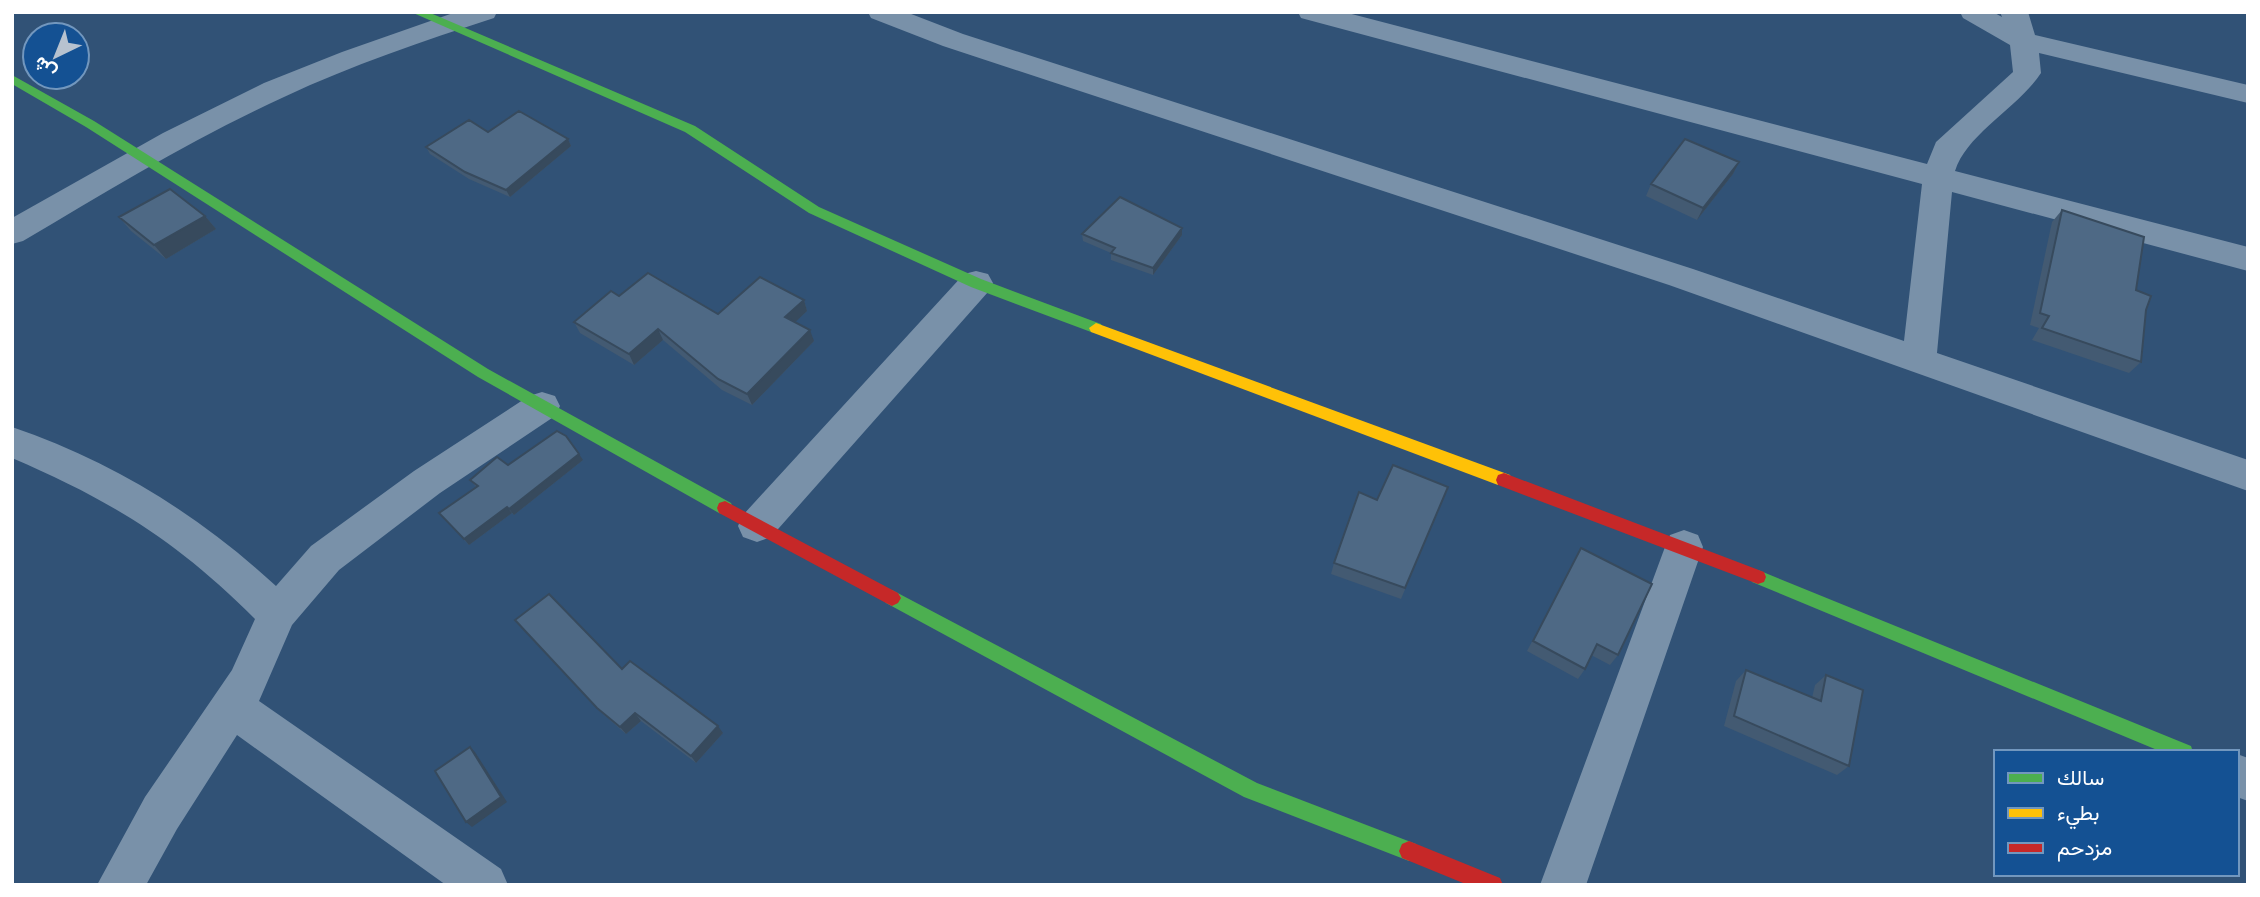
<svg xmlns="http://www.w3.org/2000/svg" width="2260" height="897" viewBox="0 0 2260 897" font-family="'Nunito Sans',Vazirmatn,sans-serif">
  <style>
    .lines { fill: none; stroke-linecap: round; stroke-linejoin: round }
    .street { fill: #7991a9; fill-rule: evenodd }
    .fast { fill: #4caf50; fill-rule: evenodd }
    .slow { fill: #ffc107; fill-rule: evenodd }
    .jam { fill: #c62828; fill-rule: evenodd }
    .wall { fill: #435a72 }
    .shaded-wall { fill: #374a5d }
    .building { fill: #4e6985; stroke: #374a5d; stroke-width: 2 }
  </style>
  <rect width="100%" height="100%" fill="#315276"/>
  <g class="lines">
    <path class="street" d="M456,12H497L494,18C423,41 352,65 284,97C194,138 109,190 23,241L12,244V218L163,133L264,83L342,52Z
      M868,12H906L963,34L1693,269L1904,341L1922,184L1301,18L1298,12H1344L1927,164L1936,142L2013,72L2010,45L1963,18L1960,12H1993L2002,17L2000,12H2028L2035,35L2248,85V103L2039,53L2041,73C2018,108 1967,133 1955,171L2248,247V271L1952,192L1937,353L2248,460V491L1669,285L943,46L871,18Z
      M976,271L988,274L993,283L988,292L771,537L757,542L743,537L738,526L743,515L964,274Z
      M542,392L555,396L560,406L555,416L440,493L339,570L292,625L259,701L501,869L508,885H446L237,735L177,829L146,885H97L145,797L232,670L255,619C177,541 112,501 12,458V427C112,461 199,515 276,586L311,546L414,471L529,396Z
      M1684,530L1698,535L1703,547L1586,885H1540L1665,547L1670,535Z
      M2237,754L2248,758V801L2237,797Z"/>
    <path class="fast" d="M411,12H428L695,126L819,207L981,279L1101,324L1103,328L1096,333L1091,332L971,287L809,213L685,132Z
      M12,75L94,121L488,369L731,503L733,508L731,513L725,515L719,513L478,377L86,127L12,84Z
      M1758,570L2191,746L2193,752H2162L1752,582L1750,577L1752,572Z
      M892,590L1257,783L1416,844L1419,851L1416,858L1409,861L1244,797L886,603L883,598L886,593Z"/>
    <path class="slow" d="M1096,323L1510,475L1512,480L1510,485H1498L1091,332L1089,328Z"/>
    <path class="jam" d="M1504,473L1764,572L1766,577L1764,582L1758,584L1498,485L1496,480L1498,475Z
      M725,501L898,593L901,598L898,603L892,606L886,603L719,513L717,508L719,503Z
      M1409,841L1500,878L1503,885H1468L1402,858L1399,851L1402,844Z"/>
  </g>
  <path class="wall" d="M488,132L568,139L571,146L510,197L469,179L430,154L426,147Z
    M1739,162L1733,174L1697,220L1646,196L1651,184Z
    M2062,210L2136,290L2146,310L2141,362L2129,373L2032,340L2039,328L2030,325L2052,222Z
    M205,216L216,229L166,259L131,231L119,217Z
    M1182,228V235L1153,275L1111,260V253L1083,241L1082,234Z
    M619,296L718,314L804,300L807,311L795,322L814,341L752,405L722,390L663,340L634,365L580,333L574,322Z
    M583,460L514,515L512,513L469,545L439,513L476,487L470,480Z
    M1443,499L1401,599L1331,574L1334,563L1377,500Z
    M1575,560L1618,655L1610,665L1591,655L1585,669L1578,679L1527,651Z
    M522,628L723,733L696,763L641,721L626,734L604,715Z
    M1746,670L1812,698L1815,685L1826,675L1849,766L1837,775L1724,726L1736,681Z"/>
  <path class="shaded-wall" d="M568,139L571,146L510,197L506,190Z
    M1739,162L1733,174L1697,220L1703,208Z
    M205,216L216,229L166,259L154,245Z
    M1182,228V235L1153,275V268Z
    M804,300L807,311L789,328L785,317Z
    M658,329L663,340L634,365L629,354Z
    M810,330L814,341L752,405L747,394Z
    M579,454L583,460L514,515L509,509Z
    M507,507L512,513L469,545L464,539Z
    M635,713L641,721L626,734L620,727Z
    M718,726L723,733L696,763L691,756Z
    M470,747L475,752L507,802L472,827L466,822Z"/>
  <path class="building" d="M519,111L568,139L506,190L465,172L426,147L469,120L488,132Z
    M1685,139L1739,162L1703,208L1651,184Z
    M170,189L205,216L154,245L119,217Z
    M1120,197L1182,228L1153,268L1111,253L1115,248L1082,234Z
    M2062,210L2144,237L2136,290L2151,296L2146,310L2141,362L2042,328L2049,316L2040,313Z
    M648,273L718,314L760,277L804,300L785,317L810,330L747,394L718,379L658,329L629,354L574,322L611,291L619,296Z
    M557,431L566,436L579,454L509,509L507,507L464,539L439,513L478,486L470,480L497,457L508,465Z
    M1393,465L1448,487L1405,588L1334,563L1359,492L1377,500Z
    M1581,548L1652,584L1618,655L1597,644L1585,669L1533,641Z
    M549,594L622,669L630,661L718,726L691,756L635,713L620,727L597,708L515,620Z
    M1746,670L1821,701L1826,675L1863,690L1849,766L1734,716Z
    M470,747L501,797L466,822L435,771Z"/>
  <rect width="2260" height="897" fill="none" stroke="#ffffff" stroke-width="28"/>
  <rect x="1994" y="750" width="245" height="126" fill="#145193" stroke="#7297be" stroke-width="2"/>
  <rect x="2008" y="773" width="35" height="10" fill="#4caf50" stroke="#7297be" stroke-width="2"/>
  <text x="2057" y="785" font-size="21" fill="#ffffff">سالك</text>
  <rect x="2008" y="808" width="35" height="10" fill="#ffc107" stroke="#7297be" stroke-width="2"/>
  <text x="2057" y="820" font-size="21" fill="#ffffff">بطيء</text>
  <rect x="2008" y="843" width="35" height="10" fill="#c62828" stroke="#7297be" stroke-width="2"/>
  <text x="2057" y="855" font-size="21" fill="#ffffff">مزدحم</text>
  <g transform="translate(56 56) rotate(223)"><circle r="33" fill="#145193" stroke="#7297be" stroke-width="2"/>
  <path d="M0-5L12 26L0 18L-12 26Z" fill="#b7c2cf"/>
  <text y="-10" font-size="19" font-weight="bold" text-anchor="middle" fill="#ffffff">ش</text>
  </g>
</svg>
